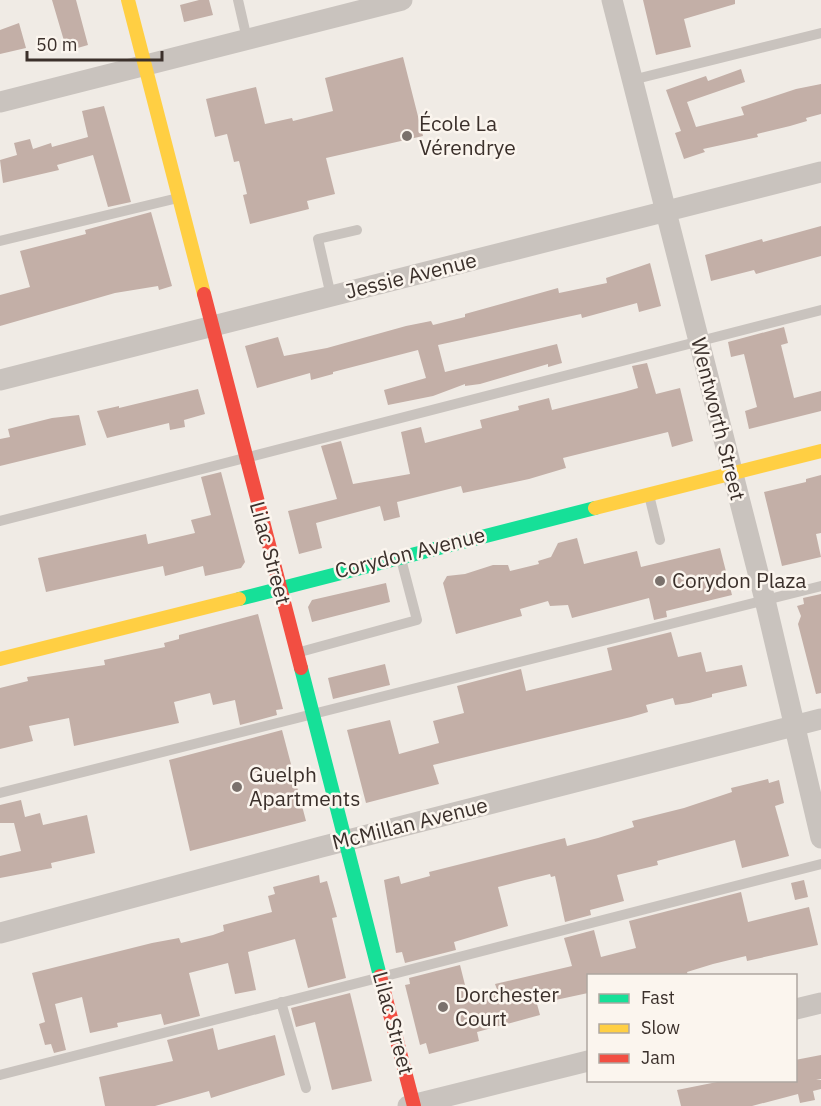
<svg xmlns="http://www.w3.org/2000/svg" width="821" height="1106" viewBox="0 0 821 1106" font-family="'IBM Plex Sans',sans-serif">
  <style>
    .building { fill: #c3afa7 }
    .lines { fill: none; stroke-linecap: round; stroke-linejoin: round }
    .lane { stroke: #c9c3be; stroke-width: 10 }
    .street { stroke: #c9c3be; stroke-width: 21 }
    .fast { stroke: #16e098; stroke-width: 14 }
    .slow { stroke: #ffcf43; stroke-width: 14 }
    .jam { stroke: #f24e42; stroke-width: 14 }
    .poi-dot { fill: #7a716c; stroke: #fbf5ee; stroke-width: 2 }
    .labels { text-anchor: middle; stroke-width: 5; stroke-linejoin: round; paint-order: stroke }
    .poi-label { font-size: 21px; fill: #3b302b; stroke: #fbf5ee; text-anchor: start }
    .street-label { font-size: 21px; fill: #3b302b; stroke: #fbf5ee }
  </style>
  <rect width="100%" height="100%" fill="#f0ebe5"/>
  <path class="building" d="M52,0H76L88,45L67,51Z
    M199,0H209L213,15L184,22L180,5Z
    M643,0H735V4L684,19L691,47L656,55Z
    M19,23L26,48L0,54V30Z
    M403,57L423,136L326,158L335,194L307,201L309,209L250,224L243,195L247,194L239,161L234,162L227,134L215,137L206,99L256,87L265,124L292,118L293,121L333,111L325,78Z
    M741,69L745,82L687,102L696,127L744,115L741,107L796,89L821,84V114L806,118L807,121L790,126L757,134L758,137L703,149L705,152L684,159L675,133L681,131L666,90L706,76L708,81Z
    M104,106L131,202L108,207L93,155L57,165L59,170L3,183L0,160L17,155L14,143L30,139L33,149L51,143L52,147L88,137L82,111Z
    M151,212L172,286L159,290L158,286L115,293L0,326V295L30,287L20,251L86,234L85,230Z
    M821,226V256L756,274L754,270L711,281L705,255L762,239L763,242Z
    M650,263L661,306L639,312L637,303L582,318L581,314L438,345L445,372L557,344L562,363L548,367V364L480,384L465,386V384L433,396L388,405L384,390L426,378L418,350L333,372V374L311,380L310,373L257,388L245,346L278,337L284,356L327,348L406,326L431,321L433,325L465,317V314L558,288L559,293L607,283L606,278Z
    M784,327L788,343L781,345L794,398L821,391V411L749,429L745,411L757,407L744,354L731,357L728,342Z
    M647,363L656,394L680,388L693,441L672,447L668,432L563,458L566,468L529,479L463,493L461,486L397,502L400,517L384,521L380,506L316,523L322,548L299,554L288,511L337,499L321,446L341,441L353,484L410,474L401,432L421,427L425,443L482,428L480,420L519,410L518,406L549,398L552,410L624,392L638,388L632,366Z
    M198,389L205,414L184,420L185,427L170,430L169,423L107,438L97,411L119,406V408Z
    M79,415L86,445L0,466V439L10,437L8,429L52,418Z
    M221,472L245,562L241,568L205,576L203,566L165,576L163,566L46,592L38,558L146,534L148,544L195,533L191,520L211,515L201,477Z
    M821,475V533L816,534L821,557L782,566L764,492L806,482V479Z
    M577,538L584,564L637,551L641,567L720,548L732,595L666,611L667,617L654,620L649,598L572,618L568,605L550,606L548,601L520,609L522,616L456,634L443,583L447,576L465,574L493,565H508L510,571L539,564L538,561L551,557L558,543Z
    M386,583L390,602L312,622L308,607L312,600Z
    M821,594V693L816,694L798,624L801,616L797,606L804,604L803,598Z
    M258,614L283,709L276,710L277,715L240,725L235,700L213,705L210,693L174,702L179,723L74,746L69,718L29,726L33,741L0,749V688L28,681L27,677L105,665L104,660L165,647L164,643L179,639V635Z
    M671,632L678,657L701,652L706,672L742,665L747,686L712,694V697L689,703L675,705L673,698L646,705L648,712L631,717L433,765L439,784L366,803L347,730L390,720L399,754L439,743L433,721L464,713L457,686L521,669L526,691L612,670L607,648Z
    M385,664L390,685L333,699L328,678Z
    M282,730L306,821L190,851L169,760Z
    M768,779L769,783L779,780L784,803L775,806L789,856L742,868L735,840L657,861L658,865L617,875L624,901L590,910L591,915L565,922L555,876L551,877L550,874L525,880L498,887L508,926L454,942L456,950L405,963L402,952L396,953L384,880L399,876L401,884L430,876L429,872L565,838L567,846L598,838L634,827L632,821L684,808L732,792L731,788Z
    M21,800L25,817L40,813L43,825L87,815L95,853L51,863L52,868L0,878V856L21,851L14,823H0V805Z
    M319,875L320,883L327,881L337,917L332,918L346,978L308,988L295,939L248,952L256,990L235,994L228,963L189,973L200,1016L164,1025L161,1014L117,1023L118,1027L90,1033L82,997L55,1004L66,1050L54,1053L51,1044L45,1045L39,1024L45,1022L32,973L152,943L179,938L181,943L213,935L224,931L223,925L272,912L268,896L275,894L273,887Z
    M804,880L808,897L795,900L791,883Z
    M741,892L748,922L809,907L818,945L747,961L746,956L713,964L687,972L688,975H588V993L537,1004L540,1015L477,1032L479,1041L429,1054L426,1043L420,1045L405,985L410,984L409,978L460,965L469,1001L498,992L495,984L572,966L564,938L594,930L601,957L636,948L629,921Z
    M350,993L372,1081L332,1090L315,1022L296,1027L291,1008Z
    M213,1028L218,1050L275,1035L285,1075L211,1098L209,1091L155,1106H105L99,1077L173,1061L167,1040Z
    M821,1055V1079L816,1080H821V1089L813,1091L815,1100L800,1103L798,1094L752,1106H681L677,1090L727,1080H795V1060Z"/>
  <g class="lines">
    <path class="lane" d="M238,0L247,39
      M632,80L821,33
      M0,241L178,198
      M331,296L318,239L357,230
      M649,495L660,540
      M0,521L821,310
      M300,652L417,620L401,559
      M0,793L821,586
      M281,1002L306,1088
      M0,1075L821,864"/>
    <path class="street" d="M612,0L765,600L821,838
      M0,102L402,0
      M0,380L821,172
      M0,933L321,847L821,719
      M796,1009L821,1003
      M408,1106L588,1061"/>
    <path class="fast" d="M239,599L595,508
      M301,668L380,976"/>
    <path class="slow" d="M128,0L204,294
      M595,508L821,451
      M0,659L239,599"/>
    <path class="jam" d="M204,294L301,668
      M380,976L414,1106"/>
  </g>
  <g class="poi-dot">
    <circle cx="407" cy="136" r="6"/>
    <circle cx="660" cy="581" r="6"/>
    <circle cx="237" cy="787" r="6"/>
    <circle cx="443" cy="1007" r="6"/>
  </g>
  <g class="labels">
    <g class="poi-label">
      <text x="419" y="131">École La<tspan x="419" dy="24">Vérendrye</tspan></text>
      <text x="672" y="588">Corydon Plaza</text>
      <text x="249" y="782">Guelph<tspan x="249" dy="24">Apartments</tspan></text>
      <text x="455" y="1002">Dorchester<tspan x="455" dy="24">Court</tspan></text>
    </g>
    <g class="street-label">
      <text transform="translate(411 276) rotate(-14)" y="7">Jessie Avenue</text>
      <text transform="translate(718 419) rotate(76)" y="7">Wentworth Street</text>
      <text transform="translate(270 553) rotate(75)" y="7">Lilac Street</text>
      <text transform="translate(410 553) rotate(-14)" y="7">Corydon Avenue</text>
      <text transform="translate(410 824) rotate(-14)" y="7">McMillan Avenue</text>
      <text transform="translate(393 1023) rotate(75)" y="7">Lilac Street</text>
    </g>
  </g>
  <rect x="587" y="974" width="210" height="108" fill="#fbf5ee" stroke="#aea6a0" stroke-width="1.5"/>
  <rect x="599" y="994" width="30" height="9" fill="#16e098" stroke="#aea6a0" stroke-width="1.5"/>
  <text x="641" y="1004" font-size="18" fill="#3b302b">Fast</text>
  <rect x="599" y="1024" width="30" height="9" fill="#ffcf43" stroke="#aea6a0" stroke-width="1.5"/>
  <text x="641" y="1034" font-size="18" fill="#3b302b">Slow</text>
  <rect x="599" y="1054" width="30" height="9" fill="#f24e42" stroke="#aea6a0" stroke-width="1.5"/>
  <text x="641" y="1064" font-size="18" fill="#3b302b">Jam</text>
  <path d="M27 51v9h135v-9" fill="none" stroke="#3b302b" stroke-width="3"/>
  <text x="36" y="51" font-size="18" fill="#3b302b" stroke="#fbf5ee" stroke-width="4.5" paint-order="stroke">50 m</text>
</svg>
